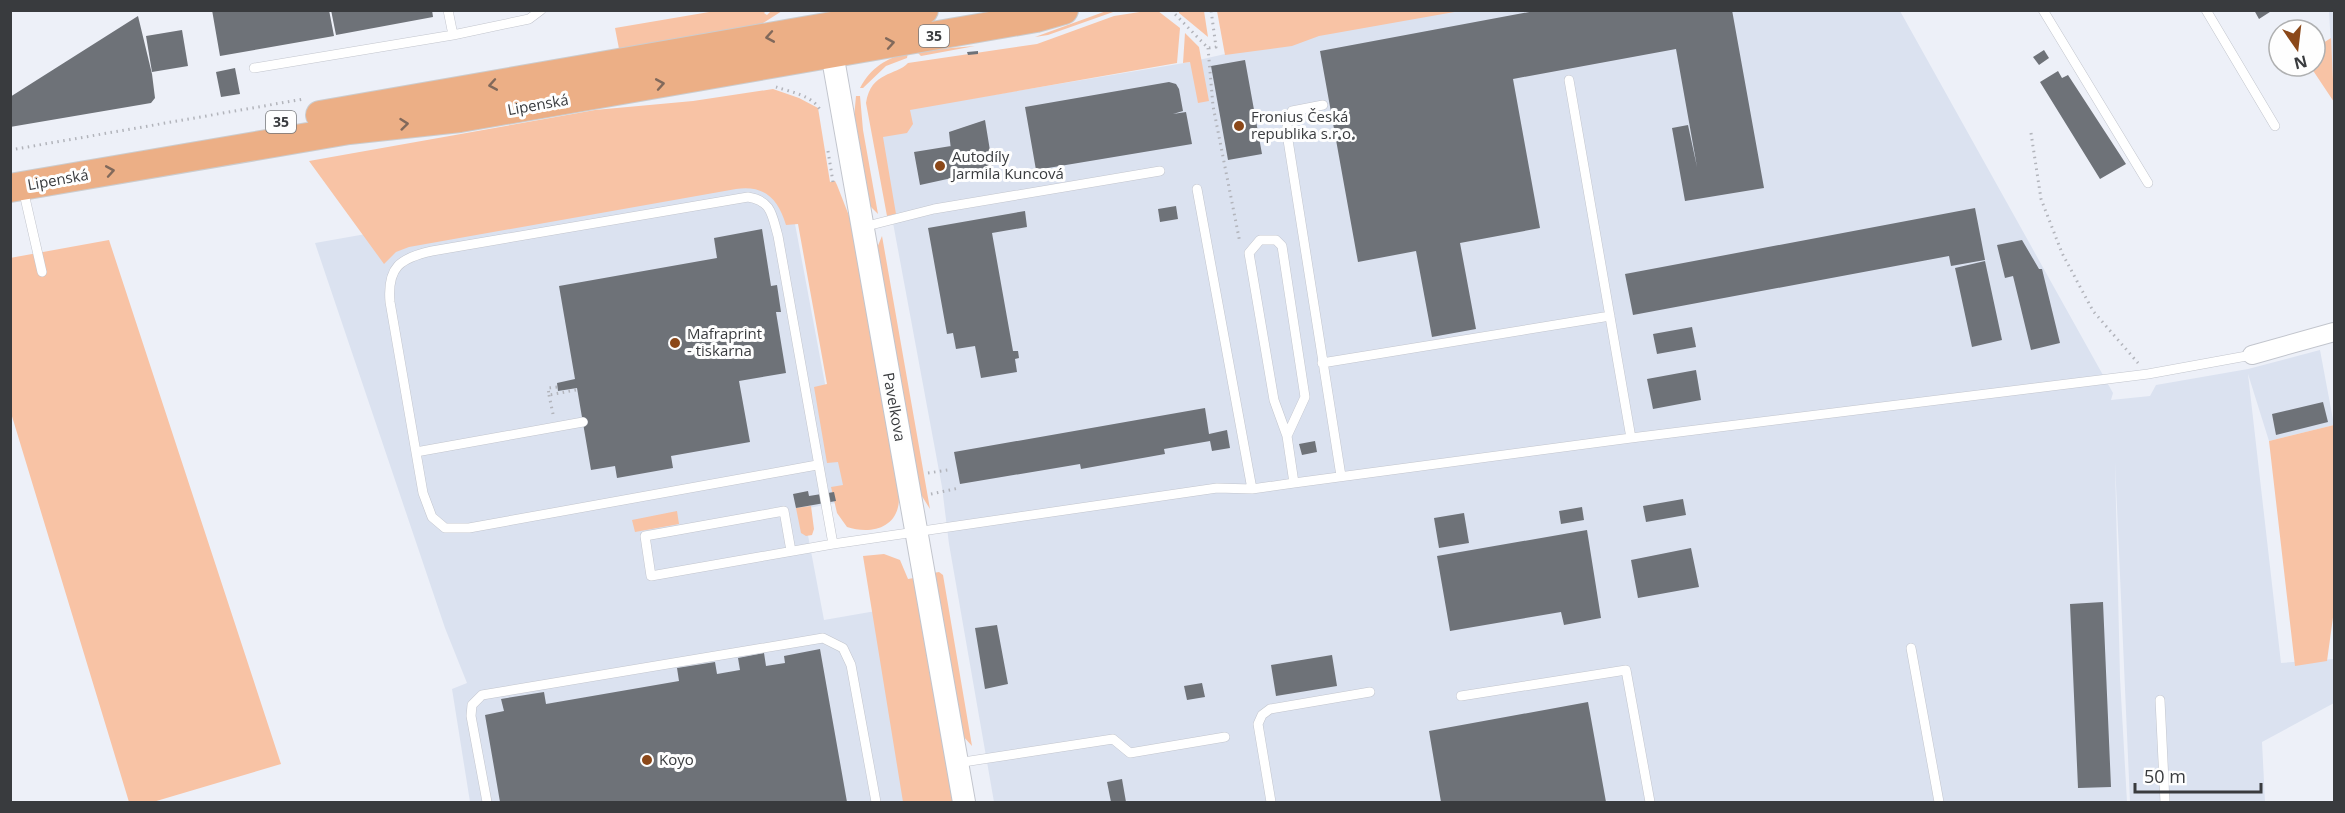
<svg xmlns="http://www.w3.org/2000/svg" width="2345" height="813" viewBox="0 0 2345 813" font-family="'Open Sans',sans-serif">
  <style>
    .built { fill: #dbe2f0 }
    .green { fill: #f8c3a5 }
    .building { fill: #6e7278 }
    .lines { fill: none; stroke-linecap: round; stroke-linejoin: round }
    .service-casing { stroke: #c2c5cd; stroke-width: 10 }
    .minor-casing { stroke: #c2c5cd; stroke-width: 20 }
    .tertiary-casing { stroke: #c2c5cd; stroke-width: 24 }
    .primary-casing { stroke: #cccccd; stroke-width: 30 }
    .path { stroke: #b2b4bb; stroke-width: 3; stroke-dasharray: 1.5 4.5; stroke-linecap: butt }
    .service { stroke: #fff; stroke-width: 9 }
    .minor { stroke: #fff; stroke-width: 18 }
    .tertiary { stroke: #fff; stroke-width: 22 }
    .primary { stroke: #ecaf86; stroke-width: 28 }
    .oneway { stroke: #81695b }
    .poi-dot { fill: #8b4819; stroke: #fefefe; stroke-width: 2 }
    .labels { text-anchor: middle; stroke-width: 6; stroke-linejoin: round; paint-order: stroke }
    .shield { fill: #fefefe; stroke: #747678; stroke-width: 1.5 }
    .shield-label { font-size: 14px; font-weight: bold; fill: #393b3e }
    .street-label { font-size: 15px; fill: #393b3e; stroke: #fefefe }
    .poi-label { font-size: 15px; fill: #393b3e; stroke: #fefefe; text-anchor: start }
  </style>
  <rect width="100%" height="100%" fill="#edf0f8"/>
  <path class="built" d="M1413,11H1900L2113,393L2111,400L2150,396L2156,385L2248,369L2320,350L2334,425L2269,441L2248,374L2281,663L2334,659V703L2262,742L2265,802H2130L2115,462L2120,678L2127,802H994L949,544L942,487L873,115L1190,62Z
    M2329,11H2334V115V102Z
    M783,160L847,501L803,509L824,620L916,604L952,802H470L452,689L467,683L445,628L315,243Z"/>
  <path class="green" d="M1109,10L1116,11L1048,35L1035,37Z
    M715,11H766L764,13L767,15L771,11H782L757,27L620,54L615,28Z
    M1146,11H1158L1180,28L1177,63L910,110L913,124L907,133L883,137L896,214L887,216L866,103C871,71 896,76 908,63L1037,44L1114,16Z
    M1179,11H1204L1208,37L1179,13Z
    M1217,11L1218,10L1460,11L1319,36L1292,46L1225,55Z
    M1185,33L1199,47L1209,101L1198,103L1190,62L1183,63Z
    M2331,38L2334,102L2310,66H2315V48Z
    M975,46L921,56L916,51Z
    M908,52L907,58L886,66L863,88H860C871,67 886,59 908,52Z
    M773,89L799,98L818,108L830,182L835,181L837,185L851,221L899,498C899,528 871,535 847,527L837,513L831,487L843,485L838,462L827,463L814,387L827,384L798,224L786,225C778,199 765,185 736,189L409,247L396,252L384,264L309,161L595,110L693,101Z
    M856,96H860L863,130L878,214L870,206L854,118Z
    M882,236L930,509L920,493L877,248Z
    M109,240L281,764L153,802H129L11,413L10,258Z
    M2334,425V610L2327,661L2295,666L2269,441Z
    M811,506L814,529L812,535L806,536L801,533L796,508Z
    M677,511L679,524L635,532L632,520Z
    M884,554L900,560L908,579L914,578L953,802H903L863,556Z
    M939,572L943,575L972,746L963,736L933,573Z"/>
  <path class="building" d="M212,10H329L334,36L220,56Z
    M331,10H432L433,17L336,35Z
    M1540,10H1732L1764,188L1685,201L1672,128L1688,125L1697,167L1676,49L1513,79L1540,228L1460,243L1476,329L1432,337L1416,251L1358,262L1320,51Z
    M2254,10H2273L2259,19Z
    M138,16L152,74L155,98L151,103L10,127V97Z
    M182,30L188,66L152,72L146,36Z
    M2044,50L2049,58L2039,65L2033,57Z
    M978,51V54L968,55L967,52Z
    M1245,60L1262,154L1228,160L1211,66Z
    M235,68L240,94L221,97L216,72Z
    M2058,71L2062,78L2068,75L2126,164L2100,179L2040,82Z
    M1169,82L1176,84L1179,89L1183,111L1173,114L1186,112L1192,144L1036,170L1025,107Z
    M985,120L993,169L920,185L914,152L951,146V150L949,132Z
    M1176,206L1178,219L1160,222L1158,209Z
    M1975,208L1985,260L1951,266L1949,256L1633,315L1625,274Z
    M1025,211L1027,227L992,233L1013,351H1018L1019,358L1015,359L1017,372L981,378L975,346L956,349L953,333L947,334L928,228Z
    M762,229L771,286L777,285L781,312H776L786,373L739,381L750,442L671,456L673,468L617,478L615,466L591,470L577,388L558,391L557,383L575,379L559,286L717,258L714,238Z
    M2022,240L2039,269H2042L2060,343L2031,350L2013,276L2005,278L1997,245Z
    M1985,261L2002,340L1972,347L1955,268Z
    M1692,327L1696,347L1657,354L1653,334Z
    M1696,370L1701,400L1653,409L1647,379Z
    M2323,402L2328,422L2276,435L2272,414Z
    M1205,408L1209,434L1227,430L1230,448L1212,451L1210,441L1164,449L1165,454L1081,469L1080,464L960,484L954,452Z
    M1315,441L1317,452L1302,455L1299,444Z
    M808,491L809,496L834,492L836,501L796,508L793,494Z
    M1683,499L1686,515L1646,522L1643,506Z
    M1582,507L1584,520L1561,524L1559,511Z
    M1464,513L1469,543L1439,548L1434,518Z
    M1587,530L1601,618L1564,625L1561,612L1450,631L1437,556Z
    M1691,548L1699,587L1638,598L1631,560Z
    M2103,602L2111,787L2078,788L2070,604Z
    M997,625L1008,684L985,689L975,628Z
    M820,649L847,802H500L485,715L504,711L501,699L544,692L546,704L679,681L677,668L715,662L717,674L740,670L738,658L764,653L766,666L785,663L784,656Z
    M1332,655L1337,686L1276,696L1271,665Z
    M1202,683L1205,697L1187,700L1184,686Z
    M1588,702L1606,802H1441L1429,731Z
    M1122,779L1126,802H1111L1107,782Z"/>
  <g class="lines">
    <defs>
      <path id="service" d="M448,10L453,35L529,19L541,10
        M2043,10L2148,183
        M2206,10L2275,126
        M254,68L453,35
        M1569,80L1631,438
        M1323,105L1292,111L1287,121L1288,140L1341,476
        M23,189L42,272
        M1197,189L1252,489
        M863,227L934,209L1160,171
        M1322,363L1610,316
        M1287,436L1274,400L1249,253L1260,240H1276L1282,246L1305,397L1287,436L1294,483
        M416,452L583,422
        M817,465L469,528H445L432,517L423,493L390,302C387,267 400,258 432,251L748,197C772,201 772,215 778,236L833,544
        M791,551L784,511L645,536L651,576L833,544L1217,488L1252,489L1294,483L1631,438L2148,374L2252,355
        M1911,648L1939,802
        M1461,696L1626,670L1650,802
        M2160,700L2165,802
        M957,763L1113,739L1130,753L1225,737
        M487,802L471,716L472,705L482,695L823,638L843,648L851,665L876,802
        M1271,802L1258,724L1262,715L1270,709L1370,692"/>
      <path id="minor" d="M2252,355L2334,332"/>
      <path id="tertiary" d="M832,53L964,802"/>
      <path id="primary" d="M320,115L924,10
        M10,188L349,130L460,118L1036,18L1064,10"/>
    </defs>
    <use href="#service" class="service-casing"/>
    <use href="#minor" class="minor-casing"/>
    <use href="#tertiary" class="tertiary-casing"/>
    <use href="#primary" class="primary-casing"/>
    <path class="path" d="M1171,10L1208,48L1216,47L1211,10
      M1208,48L1213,106L1240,243
      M776,87C791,92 815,96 821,112
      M2031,133L2041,199L2062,253L2093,311L2138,363
      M10,150L304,99
      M828,151L833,182
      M557,387L548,388L549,395L576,390
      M549,395L553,414
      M928,473L948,470
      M931,494L959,488"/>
    <use href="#service" class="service"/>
    <use href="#minor" class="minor"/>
    <use href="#tertiary" class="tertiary"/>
    <use href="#primary" class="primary"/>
  </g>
  <defs><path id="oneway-chevron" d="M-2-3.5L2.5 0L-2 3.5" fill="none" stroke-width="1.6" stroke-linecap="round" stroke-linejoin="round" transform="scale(1.5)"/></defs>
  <g class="oneway">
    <use href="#oneway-chevron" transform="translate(770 37) rotate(170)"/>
    <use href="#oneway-chevron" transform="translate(890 43) rotate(-10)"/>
    <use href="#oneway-chevron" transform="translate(660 84) rotate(-10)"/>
    <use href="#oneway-chevron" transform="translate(493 85) rotate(170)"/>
    <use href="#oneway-chevron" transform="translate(404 124) rotate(-6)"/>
    <use href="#oneway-chevron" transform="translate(110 171) rotate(-10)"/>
  </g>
  <g class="poi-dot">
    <circle cx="1239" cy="126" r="6"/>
    <circle cx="940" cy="166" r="6"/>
    <circle cx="675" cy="343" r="6"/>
    <circle cx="647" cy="760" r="6"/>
  </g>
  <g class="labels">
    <g class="shield">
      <rect x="919" y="25" width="30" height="22" rx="4.5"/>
      <rect x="266" y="111" width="30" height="22" rx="4.5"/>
    </g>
    <g class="shield-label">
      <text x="934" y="41">35</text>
      <text x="281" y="127">35</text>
    </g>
    <g class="street-label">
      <text transform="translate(538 105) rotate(-10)" y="5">Lipenská</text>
      <text transform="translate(58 180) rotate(-10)" y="5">Lipenská</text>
      <text transform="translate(894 407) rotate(80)" y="5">Pavelkova</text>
    </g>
    <g class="poi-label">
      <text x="1251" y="122">Fronius Česká<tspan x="1251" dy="17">republika s.r.o.</tspan></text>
      <text x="952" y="162">Autodíly<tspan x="952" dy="17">Jarmila Kuncová</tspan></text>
      <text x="687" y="339">Mafraprint<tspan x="687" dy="17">- tiskarna</tspan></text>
      <text x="659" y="765">Koyo</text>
    </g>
  </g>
  <rect width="2345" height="813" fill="none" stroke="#393b3e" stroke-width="24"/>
  <g transform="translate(2297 48) rotate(166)"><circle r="28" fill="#fefefe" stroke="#afb0b1" stroke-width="1.5"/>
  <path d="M0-4.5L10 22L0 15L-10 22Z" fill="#8b4819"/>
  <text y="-9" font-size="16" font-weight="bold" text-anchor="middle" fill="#393b3e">N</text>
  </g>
  <path d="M2135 783v9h126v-9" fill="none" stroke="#393b3e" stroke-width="3"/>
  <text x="2144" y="783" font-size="18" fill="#393b3e" stroke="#fefefe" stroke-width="4.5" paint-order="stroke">50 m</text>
</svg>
